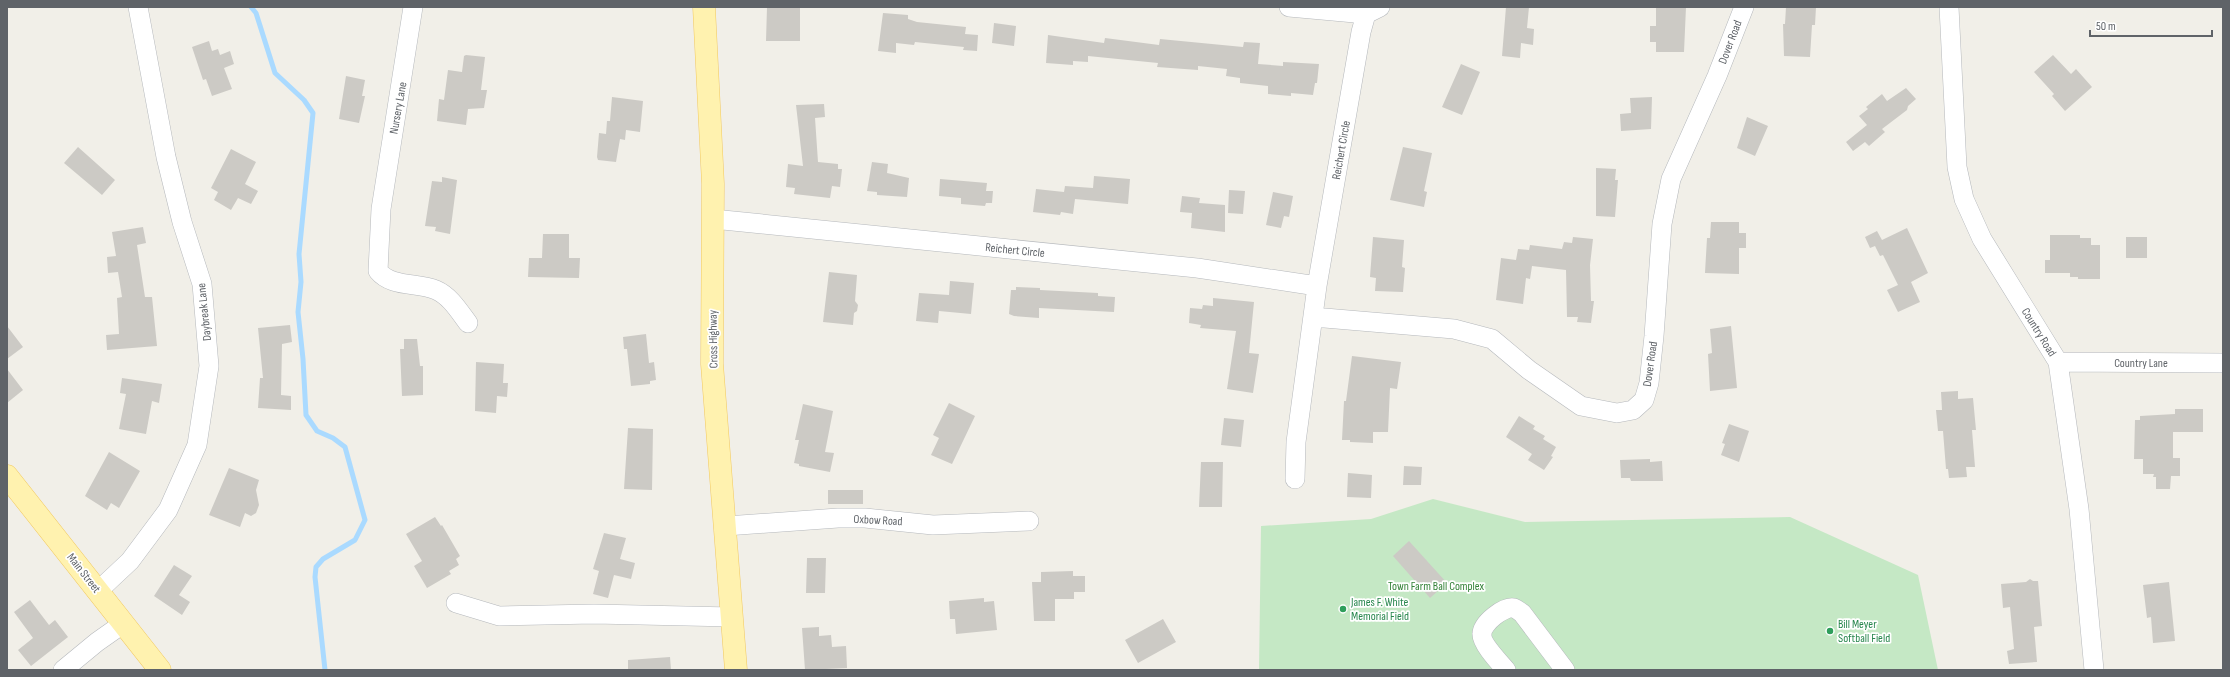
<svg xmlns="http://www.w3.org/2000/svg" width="2230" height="677" viewBox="0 0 2230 677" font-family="'Sofia Sans Condensed',sans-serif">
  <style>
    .green { fill: #c5e8c5 }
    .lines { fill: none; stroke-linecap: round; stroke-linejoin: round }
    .stream { stroke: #aadaff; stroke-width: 5 }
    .building { fill: #cccac5 }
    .minor-casing { stroke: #b5b8bc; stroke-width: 20 }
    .major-casing { stroke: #f2c960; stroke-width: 23 }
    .minor { stroke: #fff; stroke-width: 19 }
    .major { stroke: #fff2af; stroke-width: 22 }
    .leisure-dot { fill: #2e9e5b; stroke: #fff; stroke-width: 1.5 }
    .labels { text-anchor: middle; stroke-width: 3.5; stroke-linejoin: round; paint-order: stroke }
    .street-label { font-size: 12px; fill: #5f6368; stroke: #fff }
    .park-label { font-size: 12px; fill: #348238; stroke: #fff }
    .leisure-label { font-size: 12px; fill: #27864d; stroke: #fff; text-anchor: start }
  </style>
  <rect width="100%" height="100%" fill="#f1efe8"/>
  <path class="green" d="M1433,499L1525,522L1790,517L1918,575L1938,670H1259L1261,526L1371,519Z"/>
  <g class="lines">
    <path class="stream" d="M251,7L256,13L275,73L304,100L313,113L299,254L301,282L298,312L303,359L306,415L317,431L333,438L345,447L365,520L355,540L323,559L316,567L315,577L325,670"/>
  </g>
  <path class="building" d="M767,7H800V41H766Z
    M1506,7H1529L1527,28L1534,29L1533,45L1521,43L1520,58L1502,56Z
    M1656,7H1686L1684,52H1656V42H1650V26H1656Z
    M1786,7H1816L1815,25H1812L1810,57L1784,56L1783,24H1785Z
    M883,13L908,15V19L917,22L966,27L965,34L978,35L977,51L963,50L964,47L915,42L914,45L896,43V53L878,51Z
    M994,23L1016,26L1014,46L992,43Z
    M1048,35L1104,43L1105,38L1159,45L1160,39L1243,47L1244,42L1260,43L1258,64L1283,66V62L1319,64L1317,83H1315L1313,95L1291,93V96L1268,94V86L1240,83V78L1226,76L1227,69L1198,66V70L1157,67L1158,63L1088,56V62L1073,61V65L1046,63Z
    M209,41L212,51L218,49L220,55L230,51L234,64L224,68L232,89L212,96L206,79L203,80L192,47Z
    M466,55L485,57L481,90H487L484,108L468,109L466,125L437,121L439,99L444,100L448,70L462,72L464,56Z
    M2053,55L2071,74L2076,69L2092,87L2065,111L2052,96L2054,94L2034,72Z
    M1461,64L1480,72L1462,115L1442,107Z
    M346,76L365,80L362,96H365L359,123L339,119Z
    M1906,88L1916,99L1908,106L1907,110L1882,129L1885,132L1869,146L1865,142L1853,151L1846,142L1867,125L1859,116L1868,109L1866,107L1882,94L1887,101Z
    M612,97L643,101L640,132L626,130L625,140L620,139L616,162L598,160L597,157L599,133L606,134L607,121H610Z
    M1652,97L1651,129L1621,131L1620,114L1631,113L1630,98Z
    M824,104L825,117L815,118L818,162L838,164V169H842L840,187L832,186L830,198L794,194L795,188L786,187L788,164L803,166L796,105Z
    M1747,117L1768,126L1755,156L1737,148Z
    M78,147L115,180L102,195L64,163Z
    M1403,147L1432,153L1424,191L1427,192L1424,207L1390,200Z
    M231,149L256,162L245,184L258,191L251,204L238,198L231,210L214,200L218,192L211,188Z
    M872,162L888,164L887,173L909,178L907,197L877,195V192L867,191Z
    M1596,168L1616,169L1615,180H1618L1615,217L1596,216Z
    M1094,176L1130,179L1128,204L1075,199L1073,214L1061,212L1060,215L1033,212L1036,189L1064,192L1065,186L1093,188Z
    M442,177L457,180L450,234L435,231L436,227L425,226L432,181L442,182Z
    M940,179L987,183L986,191H993L992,203H986L985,206L961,204V198L939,196Z
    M1229,190L1245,191L1243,214L1228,213Z
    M1273,192L1293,196L1289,217L1284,216L1281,228L1266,225Z
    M1182,196L1200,198L1199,203L1225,205V232L1191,228L1192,213L1180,212Z
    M1711,222H1739V233H1746V248H1739V274L1705,273L1707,238H1710Z
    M143,227L146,243L137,245L145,297H152L157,346L107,350L106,335L119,334L117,298L122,297L118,272L108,273L107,257L116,256L112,232Z
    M1907,228L1928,273L1911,282L1920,302L1898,312L1887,290L1898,285L1883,255L1880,256L1875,246L1870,248L1865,237L1877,231L1882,240Z
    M543,234H569V258H580L579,278L528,277L529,258H542Z
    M2050,235H2080V238H2091V245H2100V279H2078V277H2070V273H2045V260H2050Z
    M1373,237L1404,240L1402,267L1405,268L1403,292L1375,291L1376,278L1370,277Z
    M1573,237L1593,239L1590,265L1591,301H1594L1591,323L1577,322L1578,317H1567L1566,270L1532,266L1530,279L1526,278L1523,304L1496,300L1501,258L1516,260L1518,249L1529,250L1530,245L1562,249L1564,242L1572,243Z
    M2126,237H2147V258H2126Z
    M829,272L857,275L855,301L858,305L857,311L854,313L853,325L823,322Z
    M950,281L974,283L971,314L939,311L938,323L916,321L919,293L949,295Z
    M1016,287L1040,288V290L1098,293V296L1115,297L1114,312L1039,308V318L1014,316L1009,314L1011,290H1016Z
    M1213,298L1254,302L1249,353L1259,354L1253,393L1227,389L1236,331L1200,328L1201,325L1189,323L1190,308L1202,309L1203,305L1213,306Z
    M290,325L292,342L282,344L281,395L291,396V410L258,408L260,378H263L258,328Z
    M7,326L23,347L7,359Z
    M1731,326L1737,388L1710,391L1708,354L1712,353L1710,329Z
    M646,334L649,363L654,362L656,380L650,381V384L631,386L627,349H624L623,337Z
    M404,339H417L420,366H423V395L402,396L400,349H404Z
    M1352,356L1401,362L1397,389L1390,388L1388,432H1373V443L1350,442V440H1342L1344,401H1346Z
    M476,362L504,364L503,383H508L507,397L497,396L496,413L475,411Z
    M7,369L23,390L7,403Z
    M122,378L162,384L159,403L152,401L146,434L119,429L126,394L120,393Z
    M1958,391V399L1973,398L1976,430H1972L1975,467H1966L1967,477L1949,478L1948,469H1946L1943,431H1938L1936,410H1942L1941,392Z
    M949,403L975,416L952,464L931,455L939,438L933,435Z
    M803,404L833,411L825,452L834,453L830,472L799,466V464L794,463L799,440H795Z
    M2175,409H2203V432H2173V458H2180V476H2171L2170,489H2156V477H2153L2154,474H2143V459H2134L2135,420H2140V416L2175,414Z
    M1519,416L1535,426L1533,429L1545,436L1543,439L1556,447L1551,456L1553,457L1544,470L1528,460L1532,454L1506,437Z
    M1224,418L1244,420L1241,447L1221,445Z
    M1729,424L1749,431L1739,462L1721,455L1725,444L1722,443Z
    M628,428L653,429L652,490L624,489Z
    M109,452L140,471L119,508L111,503L107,510L85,496Z
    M1650,459V462L1662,461L1663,481H1631L1630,478H1621L1620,460Z
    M1201,462H1223L1222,507H1199Z
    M1404,466L1422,467L1421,485H1403Z
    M229,468L259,480L256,490L259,505L256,513L251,516L245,513L240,527L209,515Z
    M1348,473L1372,475L1371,498L1347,497Z
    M828,490H863V504H828Z
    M435,517L441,526L442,525L460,556L456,559L459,565L449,571L451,574L427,588L414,566L422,561L406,534Z
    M604,533L626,538L620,559L635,563L631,579L614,575L608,598L593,594L599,571L593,569Z
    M1409,541L1447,583L1430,598L1393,556Z
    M807,558H826L825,593H806Z
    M174,565L192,576L179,595L190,602L182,615L154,596Z
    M1073,571V576H1085V592H1074V599H1055V621H1034L1032,582H1041V572Z
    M2030,579L2033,581H2038L2042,626L2034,627L2037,662L2009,664L2007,651L2014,649L2010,607L2003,608L2001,584L2026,582Z
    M2169,582L2175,641L2153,643L2151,617L2147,618L2143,585Z
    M984,598V602L994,601L997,630L956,634L955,619H950L949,601Z
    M30,600L49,625L55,620L68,637L31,666L18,650L33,638L14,612Z
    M1163,619L1176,642L1138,663L1125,640Z
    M819,627V636L831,635L832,647L846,646L847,668L805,670L802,628Z
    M670,657L671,670H628V660Z"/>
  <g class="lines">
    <defs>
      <path id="minor" d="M413,7L381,209L378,271C392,288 417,282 436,290C450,296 459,311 468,323
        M1289,7L1366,14L1380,7
        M1949,7L1957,167L1964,199L1982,239L2058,362L2079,509L2094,670
        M713,219L1197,268L1317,286
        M1313,317L1454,329L1492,339L1529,370L1581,406L1617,413L1633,410L1644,400L1649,383L1654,336L1662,224L1671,179L1717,76L1744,7
        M2058,362L2223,363
        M1295,479L1296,442L1317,286L1361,32L1366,14
        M726,526L838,518H865L933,525L1029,521
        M98,591L130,561L168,510L197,445L209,366L202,284L182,222L166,157L138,7
        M456,603L499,616L594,614L732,617
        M63,670L97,642L124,623
        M1506,670C1500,663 1481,643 1482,634C1482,623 1504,606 1514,608C1517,609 1520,612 1522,613L1565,670"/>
      <path id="major" d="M704,7L713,184L712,364L736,670
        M7,476L160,670"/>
    </defs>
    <use href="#minor" class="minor-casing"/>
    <use href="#major" class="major-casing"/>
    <use href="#minor" class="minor"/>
    <use href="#major" class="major"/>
  </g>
  <g class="leisure-dot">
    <circle cx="1343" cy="609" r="4"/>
    <circle cx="1830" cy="631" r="4"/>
  </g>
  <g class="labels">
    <g class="street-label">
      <text transform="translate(1730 42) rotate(-69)" y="4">Dover Road</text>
      <text transform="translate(398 108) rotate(-80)" y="4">Nursery Lane</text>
      <text transform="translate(1341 150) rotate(-80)" y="4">Reichert Circle</text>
      <text transform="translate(1015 250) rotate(6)" y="4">Reichert Circle</text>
      <text transform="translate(204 312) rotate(-96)" y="4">Daybreak Lane</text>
      <text transform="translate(2039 332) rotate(58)" y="4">Country Road</text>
      <text transform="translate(713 339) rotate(-91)" y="4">Cross Highway</text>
      <text x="2141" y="367">Country Lane</text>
      <text transform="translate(1650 364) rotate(-82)" y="4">Dover Road</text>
      <text transform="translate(878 520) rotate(3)" y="4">Oxbow Road</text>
      <text transform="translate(84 573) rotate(52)" y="4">Main Street</text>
    </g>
    <g class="park-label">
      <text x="1436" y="590">Town Farm Ball Complex</text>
    </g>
    <g class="leisure-label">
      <text x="1351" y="606">James F. White<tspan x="1351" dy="14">Memorial Field</tspan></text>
      <text x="1838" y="628">Bill Meyer<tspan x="1838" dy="14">Softball Field</tspan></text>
    </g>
  </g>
  <rect width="2230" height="677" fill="none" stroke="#5f6368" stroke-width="16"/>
  <path d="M2090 30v6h122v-6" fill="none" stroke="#5f6368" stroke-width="2"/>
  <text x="2096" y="30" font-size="12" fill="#5f6368" stroke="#ffffff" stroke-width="3" paint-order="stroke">50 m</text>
</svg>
